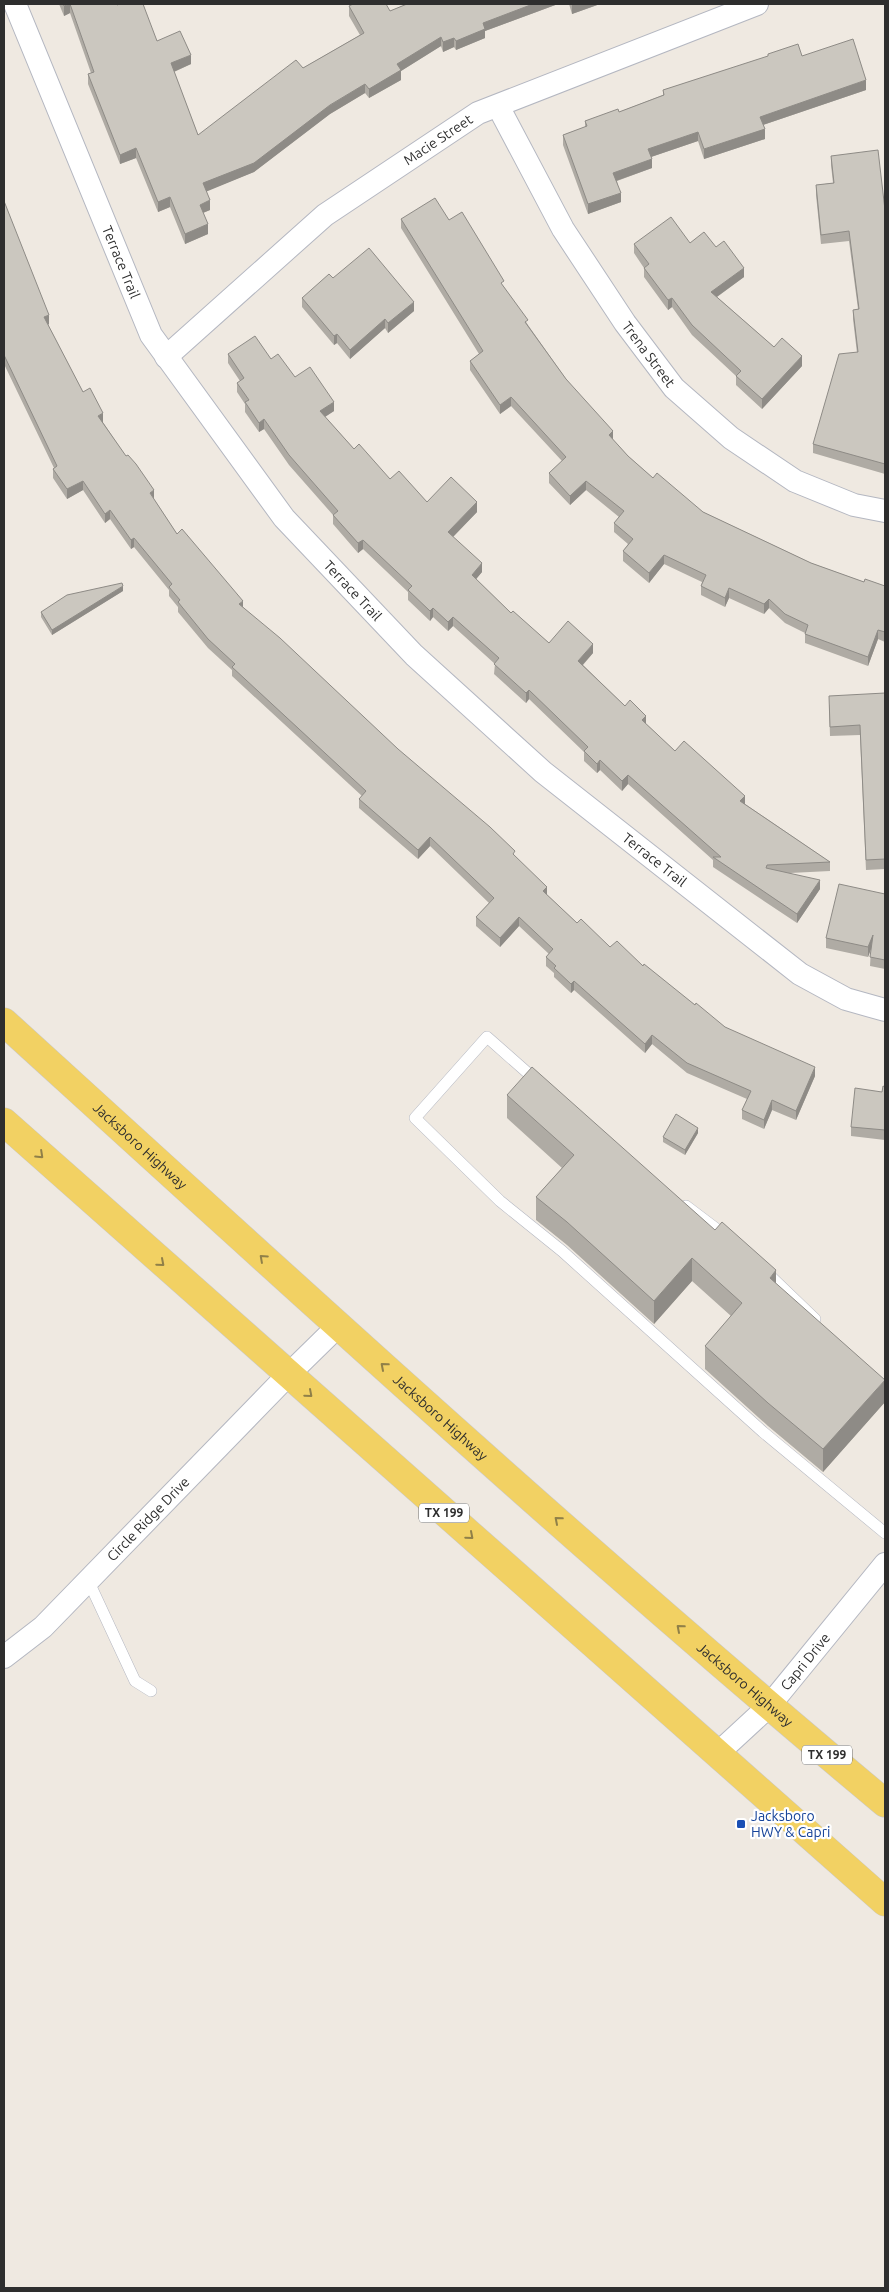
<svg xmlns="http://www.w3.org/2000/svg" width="889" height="2292" viewBox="0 0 889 2292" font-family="Ubuntu,sans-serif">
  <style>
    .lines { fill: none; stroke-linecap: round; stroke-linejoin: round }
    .service-casing { stroke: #b4b7c1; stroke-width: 12 }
    .minor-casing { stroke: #b4b7c1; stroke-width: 24 }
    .primary-casing { stroke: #c9c9c9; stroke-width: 29 }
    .service { stroke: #fff; stroke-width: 11 }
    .minor { stroke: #fff; stroke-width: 22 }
    .primary { stroke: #f2d163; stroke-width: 28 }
    .wall { fill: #afaba4 }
    .shaded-wall { fill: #8e8b86 }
    .building { fill: #cbc7bf; stroke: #8e8b86 }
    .oneway { stroke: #908048 }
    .transit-dot { fill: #1a4fb4; stroke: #fff; stroke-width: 2 }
    .labels { text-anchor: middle; stroke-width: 4.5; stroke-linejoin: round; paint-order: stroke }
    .shield { fill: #fff; stroke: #6d6d6d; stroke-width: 1 }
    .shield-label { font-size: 12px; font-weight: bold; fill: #2e2e2e }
    .street-label { font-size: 14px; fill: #2e2e2e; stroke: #fff }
    .transit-label { font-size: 14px; fill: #164399; stroke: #fff; text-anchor: start }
  </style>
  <rect width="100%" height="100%" fill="#efe9e1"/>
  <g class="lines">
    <defs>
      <path id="service" d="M538,1082L487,1037L415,1118L500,1201L562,1251L763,1432L885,1533
        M686,1206L727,1237
        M765,1271L815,1319
        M88,1580L135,1681L151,1691"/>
      <g id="minor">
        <path id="s1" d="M15,4L151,335L284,518L414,655L543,772L800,974L846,999L885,1010"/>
        <path id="s2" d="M498,106L563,229L625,323L674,388L731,438L795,481L854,505L885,511"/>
        <path id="s3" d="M166,357L325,215L478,113L757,4"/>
        <path id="s4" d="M4,1657L43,1627L288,1375L338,1326"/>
        <path id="s5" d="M717,1754L769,1706L885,1564"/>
      </g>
      <g id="primary">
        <path id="s6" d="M4,1022C294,1286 584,1552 885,1803"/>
        <path d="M4,1122L885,1902"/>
      </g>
    </defs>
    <use href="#service" class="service-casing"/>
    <use href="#minor" class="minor-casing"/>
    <use href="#primary" class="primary-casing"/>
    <use href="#service" class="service"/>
    <use href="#minor" class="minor"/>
    <use href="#primary" class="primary"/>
  </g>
  <path class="wall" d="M59,4H117L157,41L191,64L174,72L198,135L303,68L360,35L349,16V6L390,11L407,4H558L485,31V38L456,50L454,47L443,52L441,46L401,71V80L369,98L365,93L330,114L254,172L206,191L210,210L203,213L208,234L185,244L170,207L158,212L136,158L120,164L88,84V74L91,73L70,13L64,16Z
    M569,4H600L572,14Z
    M768,54L802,56L866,90L763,125L765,139L704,159L698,141L651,157L652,168L617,181L621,202L588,214L563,145V135L585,127V121L619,112L663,95V90L768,57Z
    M831,156L885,210V474L813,453V444L857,353L853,319V310L858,309L849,241L821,244L816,195V185L833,183L831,165Z
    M4,201L49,324L48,325L83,392L177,534L243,607L515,857L547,895L577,923L610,947L643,966L695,1005L725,1027L815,1076L796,1120L772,1110L764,1129L742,1119V1110L747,1099L687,1073L652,1044L645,1053L574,990L571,993L554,977V973L546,966V957L549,954L519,926L500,947L476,926V917L489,903L430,846L418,859L359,808V799L362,796L232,676V670L208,648L178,612V607L169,596V590L134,547L131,549L110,519L105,523L83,490L67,499L53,478V469L54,468L4,364Z
    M401,219L449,220L504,287L528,325L566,379L613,440L628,456L653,478L703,512L811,563L864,582L885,586V642L878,639L868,666L805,643V633L785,623L769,608L764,614L729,598L725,607L701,595V586L702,582L664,564L649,583L623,561V551L628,544L614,532V523L619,517L586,490L570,505L549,483V473L562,461L511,406L500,414L470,370V361L479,354L401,228Z
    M690,243L716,247L744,277L717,297L774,347L802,366L762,409L736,385V376L692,335L672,307L668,310L644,277V268L634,253V244Z
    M333,278L414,311L388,333L385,328L350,359L337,343L334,345L302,307V298Z
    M228,354L271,359L295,377L334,411L325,417L354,449L390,479L427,502L477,512L453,537L482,572L476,579L511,613L549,643L593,653L583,665L625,706L646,724L675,751L745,804L830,862V871L790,873L820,889L797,923L713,867V860L628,784L622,791L600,770L597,773L584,761V752L529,699L526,703L494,674L495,664L453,626L448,631L433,617L430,621L408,600V592L363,549L358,553L333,524V515L289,465L264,429L259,432L245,412V404L237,392V383L240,381L228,363Z
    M123,591L52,635L41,617V612Z
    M885,693V869L866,870L860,735L830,736L829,705Z
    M885,894V969L870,966L871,948L868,957L826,948V938Z
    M885,1087V1140L851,1136V1127L882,1092Z
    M507,1095L776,1284L885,1402L823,1472L768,1426L705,1369V1346L731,1316L692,1281L654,1324L567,1245L536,1220V1197L562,1168L507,1118Z
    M698,1133L685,1155L663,1142V1137Z"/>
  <path class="shaded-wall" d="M70,4V13L64,16V6Z
    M533,4H558L485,31V38L456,50V41L483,23Z
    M572,4H600L572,14Z
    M441,37V46L401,71V80L369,98V89L397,64Z
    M454,38V47L443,52V42Z
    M191,55V64L171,73V63Z
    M866,80V90L760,126V117Z
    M365,84V93L330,114L254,172L203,193V183Z
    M765,129V139L704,159V149Z
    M698,132V141L648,158V149Z
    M136,148V158L120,164V155Z
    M652,159V168L613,182V173Z
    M621,193V202L588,214V204Z
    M170,197V207L158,212V202Z
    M210,200V210L200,214V205Z
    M208,224V234L185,244V234Z
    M744,268V277L711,301V292Z
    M672,298V307L668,310V300Z
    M414,302V311L388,333V323Z
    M49,315V324L44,326V317Z
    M385,319V328L350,359V350Z
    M337,334V343L334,345V336Z
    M802,356V366L762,409V399Z
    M511,397V406L500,414V405Z
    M334,402V411L320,420V411Z
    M103,413V422L98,425V416Z
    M264,419V429L259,432V423Z
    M613,431V441L609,435Z
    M83,481V490L67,499V489Z
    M586,481V490L570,505V496Z
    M154,490V499L150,493Z
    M477,502V512L448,542V532Z
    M110,510V519L105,523V514Z
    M134,538V547L131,549V540Z
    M363,540V549L358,553V543Z
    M664,555V564L649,583V573Z
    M482,563V572L472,584V575Z
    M123,586V591L52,635V630Z
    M729,588V598L725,607V598Z
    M769,599V608L764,614V604Z
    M243,601V610L239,604Z
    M433,608V617L430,621V611Z
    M453,617V626L448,631V622Z
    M878,630V639L868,666V657Z
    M593,644V653L578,670V661Z
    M529,690V699L526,703V693Z
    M646,716V726L642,720Z
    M600,760V770L597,773V764Z
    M628,775V784L622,791V781Z
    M745,796V805L740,801Z
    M430,837V846L418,859V850Z
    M820,880V889L797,923V914Z
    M547,887V896L543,891Z
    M519,917V926L500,947V938Z
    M873,935V944L868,957V947Z
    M574,981V990L571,993V984Z
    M652,1035V1044L645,1053V1044Z
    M815,1067V1076L796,1120V1111Z
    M772,1100V1110L764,1129V1120Z
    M698,1128V1133L685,1155V1150Z
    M692,1258V1281L654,1324V1301Z
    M776,1270V1293L770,1278Z
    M885,1380V1402L823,1472V1449Z"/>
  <path class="building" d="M63,4H117V5L120,4H143L157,41L180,31L191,55L171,63L198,135L296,60L303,68L364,33L349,6L353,4H386L390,11L407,4H533L483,23L485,29L456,41L454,38L443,42L441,37L397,64L401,70L369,89L365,84L330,105L254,163L203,183L210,200L200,205L208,224L185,234L170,197L158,202L136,148L120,155L88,74L94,72L70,4L64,6Z
    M853,39L866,80L760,117L765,129L704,149L698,132L648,149L652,159L613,173L621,193L588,204L563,135L587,126L585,121L618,109L619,112L664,95L663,90L768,56V54L798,44L802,56Z
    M878,150L885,210V464L813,444L839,354L858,352L853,310L859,309L849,231L821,235L816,185L834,183L831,156Z
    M435,198L449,220L462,212L504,281L501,283L528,320L525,322L566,379L613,431L609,435L628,456L653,478L657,473L703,512L811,563L864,582L865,579L885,586V632L878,630L868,657L805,634L808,625L785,614L769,599L764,604L729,588L725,598L701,586L706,575L664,555L649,573L623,551L633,539L614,523L624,511L586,481L570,496L549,473L566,457L511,397L500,405L470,361L483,351L401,219Z
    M4,201L49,315L44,317L83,392L90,388L103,413L98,416L126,456L128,455L136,464L154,490L150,493L177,534L182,529L243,601L239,604L280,638L398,749L490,827L515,851L513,854L547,887L543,891L577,923L581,919L610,947L617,941L643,966L644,964L695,1005L696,1003L725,1027L815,1067L796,1111L772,1100L764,1120L742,1110L751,1091L687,1063L652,1035L645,1044L574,981L571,984L554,968L556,966L546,957L553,949L519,917L500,938L476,917L494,898L430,837L418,850L359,799L366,791L232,667L235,664L208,639L178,602L180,600L169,587L172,584L134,538L131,540L110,510L105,514L83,481L67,489L53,469L57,466L4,355Z
    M671,217L690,243L704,232L716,247L724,241L744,268L711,292L774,347L782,338L802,356L762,399L736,376L741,371L692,325L672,298L668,300L644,268L649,264L634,244Z
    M369,248L414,302L388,323L385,319L350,350L337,334L334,336L302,298L329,274L333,278Z
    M255,336L271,359L278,354L295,377L310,367L334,402L320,411L354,449L359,444L390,479L399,471L427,502L451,477L477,502L448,532L482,563L472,575L511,613L513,611L549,643L568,621L593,644L578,661L625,706L630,700L646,716L642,720L675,751L684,741L745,796L740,801L830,862L767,865L766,868L820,880L797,914L713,857H721L628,775L622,781L600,760L597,764L584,751L588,747L529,690L526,693L494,664L499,658L453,617L448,622L433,608L430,611L408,590L412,586L363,540L358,543L333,515L338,511L289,455L264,419L259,423L245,402L249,400L237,383L244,378L228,354Z
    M122,583L123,586L52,630L41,612L67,595Z
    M885,693V859L866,860L860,725L830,727L829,696Z
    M839,884L885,894V960L870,957L873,935L868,947L826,938Z
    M532,1067L715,1230L722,1222L776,1270L770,1278L885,1380L823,1449L768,1403L705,1346L742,1303L692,1258L654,1301L567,1222L536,1197L574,1155L507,1095Z
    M883,1086L885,1087V1130L851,1127L855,1088L882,1092Z
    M676,1114L698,1128L685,1150L663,1137Z"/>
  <defs><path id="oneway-chevron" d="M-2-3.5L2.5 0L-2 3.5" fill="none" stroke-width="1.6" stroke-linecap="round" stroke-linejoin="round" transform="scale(1.25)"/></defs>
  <g class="oneway">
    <use href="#oneway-chevron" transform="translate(40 1155) rotate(43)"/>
    <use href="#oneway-chevron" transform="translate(263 1258) rotate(-138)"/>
    <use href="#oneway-chevron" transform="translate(161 1263) rotate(41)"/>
    <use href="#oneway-chevron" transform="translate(384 1366) rotate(-139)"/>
    <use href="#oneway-chevron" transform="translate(309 1394) rotate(41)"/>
    <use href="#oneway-chevron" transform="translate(558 1520) rotate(-139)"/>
    <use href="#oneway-chevron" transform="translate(470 1536) rotate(41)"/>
    <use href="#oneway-chevron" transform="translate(680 1628) rotate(-139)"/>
  </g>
  <rect class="transit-dot" x="736" y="1819" width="10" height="10" rx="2.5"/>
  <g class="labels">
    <g class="shield">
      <rect x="419" y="1503.5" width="50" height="19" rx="4"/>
      <rect x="802" y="1745.5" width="50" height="19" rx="4"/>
    </g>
    <g class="shield-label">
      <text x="444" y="1517">TX 199</text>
      <text x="827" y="1759">TX 199</text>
    </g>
    <g class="street-label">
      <text dy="5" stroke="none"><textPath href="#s3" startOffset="349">Macie Street</textPath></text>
      <text dy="5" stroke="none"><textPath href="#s1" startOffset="279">Terrace Trail</textPath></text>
      <text dy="5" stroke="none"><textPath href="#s2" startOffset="291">Trena Street</textPath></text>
      <text dy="5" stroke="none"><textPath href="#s1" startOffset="684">Terrace Trail</textPath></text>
      <text dy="5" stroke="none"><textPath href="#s1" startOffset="1089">Terrace Trail</textPath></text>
      <text dy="5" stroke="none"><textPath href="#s6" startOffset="184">Jacksboro Highway</textPath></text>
      <text dy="5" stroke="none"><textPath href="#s6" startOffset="589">Jacksboro Highway</textPath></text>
      <text dy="5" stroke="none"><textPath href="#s4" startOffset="200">Circle Ridge Drive</textPath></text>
      <text dy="5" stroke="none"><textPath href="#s5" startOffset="128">Capri Drive</textPath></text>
      <text dy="5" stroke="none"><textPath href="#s6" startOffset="994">Jacksboro Highway</textPath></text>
    </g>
    <g class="transit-label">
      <text x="751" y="1821">Jacksboro<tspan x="751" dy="16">HWY &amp; Capri</tspan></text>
    </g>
  </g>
  <rect width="889" height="2292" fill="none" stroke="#2e2e2e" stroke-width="10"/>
</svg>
